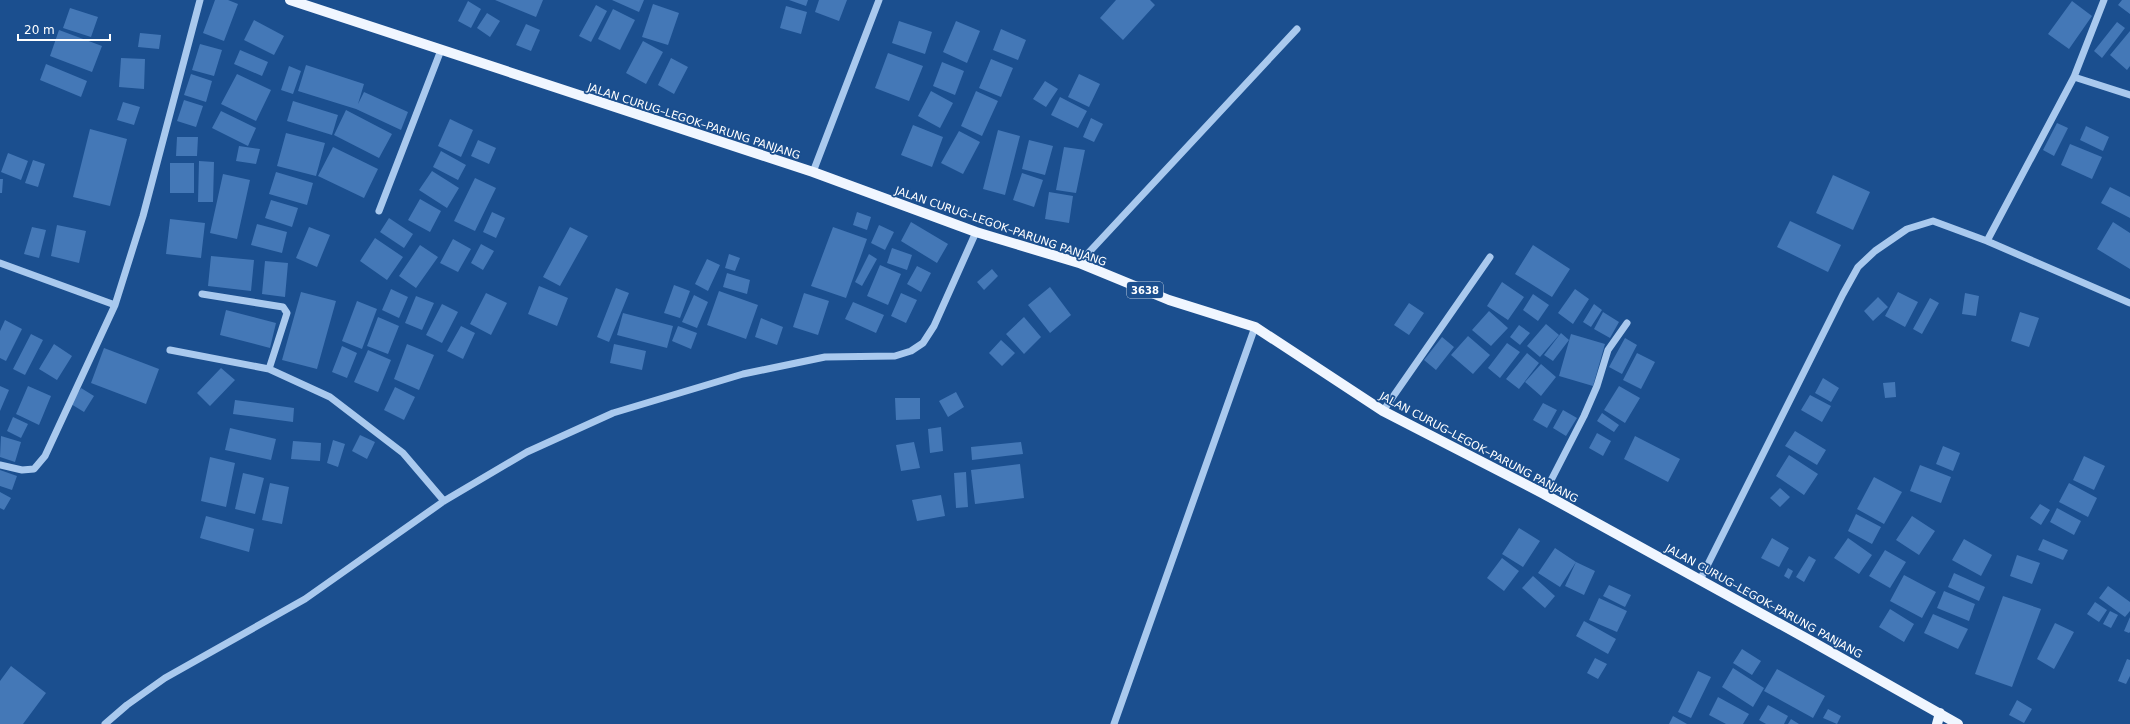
<svg xmlns="http://www.w3.org/2000/svg" width="2130" height="724" viewBox="0 0 2130 724" font-family="'DejaVu Sans',sans-serif">
  <style>
    .building { fill: #4478b7 }
    .lines { fill: none; stroke-linecap: round; stroke-linejoin: round }
    .minor { stroke: #a9c9ee; stroke-width: 7 }
    .major { stroke: #f0f6ff; stroke-width: 10 }
    .labels { text-anchor: middle; stroke-width: 3.5; stroke-linejoin: round; paint-order: stroke }
    .shield { fill: #1b4f8f; stroke: #bbcadd; stroke-width: 1 }
    .shield-label { font-size: 10px; font-weight: bold; fill: #fff }
    .street-label { font-size: 11px; fill: #fff; stroke: #1b4f8f }
  </style>
  <rect width="100%" height="100%" fill="#1b4f8f"/>
  <path class="building" d="M215,0H228L238,4L224,41L203,33Z
    M495,0H543L536,17Z
    M612,0H644L639,12Z
    M789,0H808L806,6Z
    M819,0H847L839,21L815,12Z
    M1116,0H1150L1155,5L1123,40L1100,18Z
    M2122,0H2130V14L2118,5Z
    M468,1L481,9L471,28L458,21Z
    M2072,1L2092,16L2069,49L2048,34Z
    M653,4L679,13L668,45L642,37Z
    M596,5L607,11L591,42L579,36Z
    M786,6L807,12L801,34L780,28Z
    M70,8L98,17L91,37L63,28Z
    M613,9L635,20L620,50L598,39Z
    M487,13L500,21L490,37L477,28Z
    M254,20L284,36L274,55L244,40Z
    M899,21L932,32L925,54L892,43Z
    M956,21L980,31L967,63L943,52Z
    M2117,22L2125,28L2102,58L2094,51Z
    M526,24L540,30L531,51L516,45Z
    M1001,29L1026,40L1018,60L993,50Z
    M59,30L102,46L92,72L50,56Z
    M2130,31V66L2127,70L2110,55Z
    M140,33L161,35L159,49L138,47Z
    M643,41L663,52L646,84L626,73Z
    M200,44L222,50L214,76L192,70Z
    M240,50L268,62L262,76L234,64Z
    M888,53L923,66L909,101L875,88Z
    M121,58L145,59L144,89L119,87Z
    M671,58L688,67L674,94L658,85Z
    M991,59L1013,68L1001,97L979,88Z
    M942,62L964,71L955,95L933,86Z
    M46,64L87,81L81,97L40,80Z
    M306,65L364,84L358,104L364,92L408,112L401,130L356,109L298,91Z
    M289,66L301,71L293,94L281,90Z
    M191,74L212,81L206,102L184,95Z
    M237,74L271,90L256,121L221,104Z
    M1079,74L1100,84L1089,107L1068,97Z
    M1045,81L1058,89L1046,107L1033,99Z
    M931,91L953,103L940,128L918,116Z
    M976,91L998,101L982,136L961,126Z
    M1060,97L1087,111L1078,128L1051,115Z
    M184,100L203,106L196,127L177,121Z
    M293,101L338,115L332,135L287,121Z
    M123,102L140,107L134,125L117,120Z
    M346,110L392,134L379,158L334,135Z
    M221,111L256,128L248,146L212,128Z
    M1091,118L1103,124L1094,142L1083,137Z
    M450,119L473,130L461,157L438,146Z
    M2057,123L2068,128L2054,156L2043,150Z
    M913,125L943,137L932,167L901,155Z
    M2086,126L2109,137L2103,151L2080,140Z
    M90,129L127,139L110,206L73,197Z
    M998,130L1020,136L1005,195L983,189Z
    M959,131L980,142L963,174L941,163Z
    M286,133L325,143L316,176L277,166Z
    M177,137H198L197,156H176Z
    M478,140L496,148L489,164L471,156Z
    M1029,140L1053,146L1045,175L1022,169Z
    M2070,144L2102,157L2092,179L2061,165Z
    M239,146L260,149L256,164L236,161Z
    M333,147L378,169L364,198L318,176Z
    M1064,147L1085,150L1076,193L1056,190Z
    M441,151L466,165L458,180L433,167Z
    M8,153L28,161L21,180L1,172Z
    M33,160L45,164L38,187L25,183Z
    M199,161L214,162L213,202H198Z
    M170,163H194V193H170Z
    M432,171L459,188L447,208L419,190Z
    M276,172L313,183L307,205L269,194Z
    M1022,173L1043,180L1034,207L1013,200Z
    M223,174L250,180L237,239L210,233Z
    M1833,175L1870,192L1853,230L1816,213Z
    M475,178L496,188L475,231L454,221Z
    M0,179H3L2,193H0Z
    M2110,187L2130,197V218L2101,203Z
    M1049,192L1073,196L1069,223L1045,219Z
    M420,199L441,211L430,232L408,220Z
    M271,200L298,208L292,227L265,218Z
    M492,212L505,218L496,238L483,232Z
    M857,212L871,217L867,230L853,225Z
    M389,218L413,234L404,248L380,232Z
    M170,219L205,223L201,258L166,254Z
    M1790,221L1841,245L1828,272L1777,247Z
    M911,222L948,244L937,263L901,241Z
    M2113,222L2130,233V269L2097,249Z
    M257,224L287,232L282,253L251,245Z
    M57,225L86,231L79,263L51,256Z
    M879,225L894,232L885,250L871,243Z
    M32,227L46,230L39,258L24,254Z
    M309,227L330,235L317,267L296,258Z
    M570,227L588,236L560,286L543,277Z
    M833,227L867,239L846,298L811,286Z
    M375,238L403,257L387,280L360,261Z
    M453,239L471,249L458,272L440,263Z
    M481,244L494,251L483,270L471,263Z
    M420,245L438,257L416,288L399,276Z
    M1533,245L1570,269L1552,297L1515,274Z
    M892,248L912,255L907,270L887,263Z
    M729,254L740,258L735,271L725,268Z
    M869,254L877,259L862,286L855,282Z
    M211,256L254,260L251,291L208,286Z
    M707,259L720,265L708,291L695,284Z
    M265,261L288,263L285,297L262,294Z
    M880,265L901,274L888,305L867,296Z
    M917,266L931,273L921,292L907,284Z
    M992,269L998,276L984,290L977,282Z
    M727,273L750,280L747,294L723,287Z
    M1502,282L1524,297L1508,320L1487,306Z
    M674,285L690,291L680,318L664,313Z
    M539,286L568,298L557,326L528,314Z
    M1050,287L1071,315L1050,333L1028,305Z
    M616,288L629,293L609,342L597,337Z
    M391,289L408,297L399,318L382,310Z
    M1575,289L1589,299L1573,324L1558,313Z
    M719,291L758,305L746,339L707,325Z
    M301,292L336,301L317,369L282,360Z
    M1898,292L1918,302L1905,327L1885,316Z
    M486,293L507,303L491,335L470,324Z
    M804,293L829,301L818,335L793,327Z
    M901,293L917,300L906,323L891,316Z
    M1965,293L1979,296L1976,316L1962,314Z
    M1533,294L1549,305L1538,321L1523,310Z
    M694,295L708,302L697,328L682,322Z
    M416,296L434,303L422,330L405,323Z
    M1878,297L1888,307L1873,321L1864,311Z
    M1930,298L1939,303L1922,334L1913,329Z
    M357,301L377,309L362,349L342,341Z
    M853,302L884,315L876,333L845,319Z
    M1409,303L1424,313L1409,335L1394,325Z
    M442,304L458,312L442,343L426,335Z
    M1594,304L1602,310L1591,327L1583,322Z
    M226,310L276,323L270,348L220,335Z
    M1489,311L1508,328L1491,346L1472,330Z
    M1603,312L1619,322L1610,338L1594,329Z
    M2020,312L2039,318L2029,347L2011,341Z
    M623,313L673,326L667,348L617,335Z
    M378,317L399,326L388,354L367,346Z
    M1024,317L1041,337L1024,354L1006,334Z
    M761,318L783,327L777,345L755,337Z
    M5,320L22,329L6,361L0,358V331Z
    M1546,324L1559,335L1540,357L1527,346Z
    M1519,325L1530,333L1520,345L1510,337Z
    M461,326L475,333L463,359L447,351Z
    M678,326L697,333L691,349L672,341Z
    M1561,333L1569,340L1553,361L1544,355Z
    M31,334L43,340L25,375L13,369Z
    M1571,334L1605,344L1593,386L1559,376Z
    M1468,336L1490,355L1473,374L1451,355Z
    M1442,337L1454,347L1436,370L1424,360Z
    M1625,338L1637,345L1622,374L1609,367Z
    M1001,340L1015,353L1002,366L989,353Z
    M1507,343L1520,352L1500,378L1488,368Z
    M54,344L72,356L57,380L39,369Z
    M407,344L434,355L419,390L394,379Z
    M614,344L646,351L642,370L610,363Z
    M342,346L357,353L347,378L332,372Z
    M104,348L159,369L146,404L91,383Z
    M368,350L391,360L378,392L354,382Z
    M1527,353L1539,363L1519,389L1506,379Z
    M1637,353L1655,362L1641,389L1623,380Z
    M1541,364L1556,377L1541,396L1525,382Z
    M221,368L235,380L210,406L197,393Z
    M1823,378L1839,388L1831,402L1815,393Z
    M1895,382L1896,397L1885,398L1883,383Z
    M0,386L9,390L0,411Z
    M28,386L51,396L39,425L16,414Z
    M1619,386L1640,398L1625,423L1604,410Z
    M395,387L415,397L404,420L384,410Z
    M81,388L94,396L84,412L71,404Z
    M956,392L964,407L948,417L939,401Z
    M1810,395L1831,406L1822,422L1801,410Z
    M895,398H920V419L896,420Z
    M235,400L294,408L293,422L233,414Z
    M1543,403L1557,410L1547,428L1533,420Z
    M1563,410L1577,418L1566,436L1553,428Z
    M1602,413L1619,425L1614,432L1597,421Z
    M13,417L28,424L21,438L7,431Z
    M941,427L943,451L930,453L928,429Z
    M230,428L276,439L271,460L225,450Z
    M1795,431L1826,450L1817,465L1785,446Z
    M1597,433L1611,441L1603,456L1589,448Z
    M360,435L375,442L367,459L352,451Z
    M1,436L21,442L15,462L0,457Z
    M1635,436L1680,459L1668,482L1624,459Z
    M333,440L345,444L338,467L327,463Z
    M293,441L321,443L320,461L291,459Z
    M914,442L920,468L901,471L896,445Z
    M1021,442L1023,454L972,460L971,447Z
    M1943,446L1960,453L1953,471L1936,464Z
    M1789,455L1818,474L1804,495L1776,476Z
    M2084,456L2105,466L2094,490L2073,480Z
    M210,457L235,463L226,507L201,501Z
    M1020,464L1024,498L975,504L971,470Z
    M1920,465L1951,477L1941,503L1910,491Z
    M0,470L17,476L12,490L0,486Z
    M966,472L968,507L956,508L954,473Z
    M243,473L264,478L255,514L235,509Z
    M1874,477L1902,492L1884,524L1857,509Z
    M270,483L289,487L282,524L262,520Z
    M2069,483L2097,498L2088,517L2059,502Z
    M1780,488L1790,497L1780,507L1770,498Z
    M0,492L11,498L4,510L0,508Z
    M941,495L945,516L917,521L912,500Z
    M2040,504L2050,510L2041,525L2030,518Z
    M2057,508L2081,521L2074,535L2050,522Z
    M1856,514L1881,527L1872,544L1848,531Z
    M206,516L254,529L249,552L200,538Z
    M1912,516L1935,531L1919,555L1896,540Z
    M1519,528L1540,541L1523,567L1502,554Z
    M1772,538L1789,548L1779,567L1761,558Z
    M1848,538L1872,555L1859,574L1834,558Z
    M1964,539L1992,555L1981,576L1952,560Z
    M2043,539L2068,550L2063,560L2038,550Z
    M1555,548L1576,562L1560,587L1538,573Z
    M1885,550L1906,562L1890,588L1869,576Z
    M2017,555L2040,563L2032,584L2010,576Z
    M1809,556L1816,560L1804,582L1796,577Z
    M1502,558L1519,571L1504,591L1487,578Z
    M1576,562L1595,571L1584,595L1565,586Z
    M1788,568L1793,571L1789,579L1784,576Z
    M1954,573L1985,587L1979,601L1948,587Z
    M1904,575L1936,592L1922,618L1890,601Z
    M1533,576L1555,596L1545,608L1522,588Z
    M1609,585L1631,595L1625,607L1603,596Z
    M2108,586L2130,602V611L2125,617L2099,598Z
    M1944,591L1975,604L1969,621L1937,608Z
    M2003,596L2041,609L2012,687L1975,674Z
    M1599,598L1627,611L1617,632L1589,620Z
    M2095,602L2107,610L2099,622L2087,614Z
    M1890,609L1914,624L1904,642L1879,627Z
    M2110,611L2118,615L2111,628L2103,624Z
    M1933,614L1968,629L1958,649L1924,633Z
    M2130,617V632L2129,633L2124,631Z
    M1584,621L1616,639L1608,654L1576,636Z
    M2055,623L2074,632L2054,669L2037,659Z
    M1742,649L1761,661L1752,675L1733,663Z
    M1595,658L1607,664L1598,679L1587,673Z
    M2127,659L2130,660V676L2126,684L2118,681Z
    M11,666L46,693L23,724H0V681Z
    M1733,668L1764,688L1753,707L1722,687Z
    M1777,669L1825,696L1813,718L1764,691Z
    M1698,671L1711,677L1691,718L1678,712Z
    M1718,697L1749,714L1743,724H1726L1709,715Z
    M2017,700L2032,709L2024,723L2009,715Z
    M1768,705L1788,716L1784,724H1766L1759,720Z
    M1828,709L1841,716L1837,724L1823,718Z
    M1673,716L1687,724H1669Z
    M1791,719L1799,724H1788Z"/>
  <g class="lines">
    <path class="minor" d="M2074,77L2130,95
      M813,172L879,0
      M379,211L441,50
      M1987,241L2074,77L2104,0
      M0,263L115,305
      M1079,263L1297,29
      M202,294L283,307L287,313L269,369
      M170,350L269,369L330,397L403,453L444,501
      M1383,411L1490,257
      M0,465L22,470L34,469L45,456L115,305L143,216L200,0
      M1544,494L1584,416L1597,386L1608,350L1627,323
      M1700,580L1843,294L1858,267L1875,251L1907,229L1933,221L1987,241L2130,303
      M105,724L127,705L165,678L305,599L444,501L527,452L613,413L743,374L825,357L895,356L911,351L923,343L934,326L976,232
      M1114,724L1255,327"/>
    <path class="major" d="M290,0L813,172L976,232L1079,263L1169,300L1255,327L1383,411L1544,494L1811,641L1958,724
      M1937,724L1940,713"/>
  </g>
  <g class="labels">
    <rect class="shield" x="1127" y="282" width="36" height="16" rx="3"/>
    <g class="shield-label">
      <text x="1145" y="294">3638</text>
    </g>
    <g class="street-label">
      <text transform="translate(694 121) rotate(18)" y="4">JALAN CURUG–LEGOK–PARUNG PANJANG</text>
      <text transform="translate(1001 226) rotate(19)" y="4">JALAN CURUG–LEGOK–PARUNG PANJANG</text>
      <text transform="translate(1479 447) rotate(28)" y="4">JALAN CURUG–LEGOK–PARUNG PANJANG</text>
      <text transform="translate(1764 601) rotate(29)" y="4">JALAN CURUG–LEGOK–PARUNG PANJANG</text>
    </g>
  </g>
  <path d="M18 34v6h92v-6" fill="none" stroke="#ffffff" stroke-width="2"/>
  <text x="24" y="34" font-size="12" fill="#ffffff" stroke="#1b4f8f" stroke-width="3" paint-order="stroke">20 m</text>
</svg>
